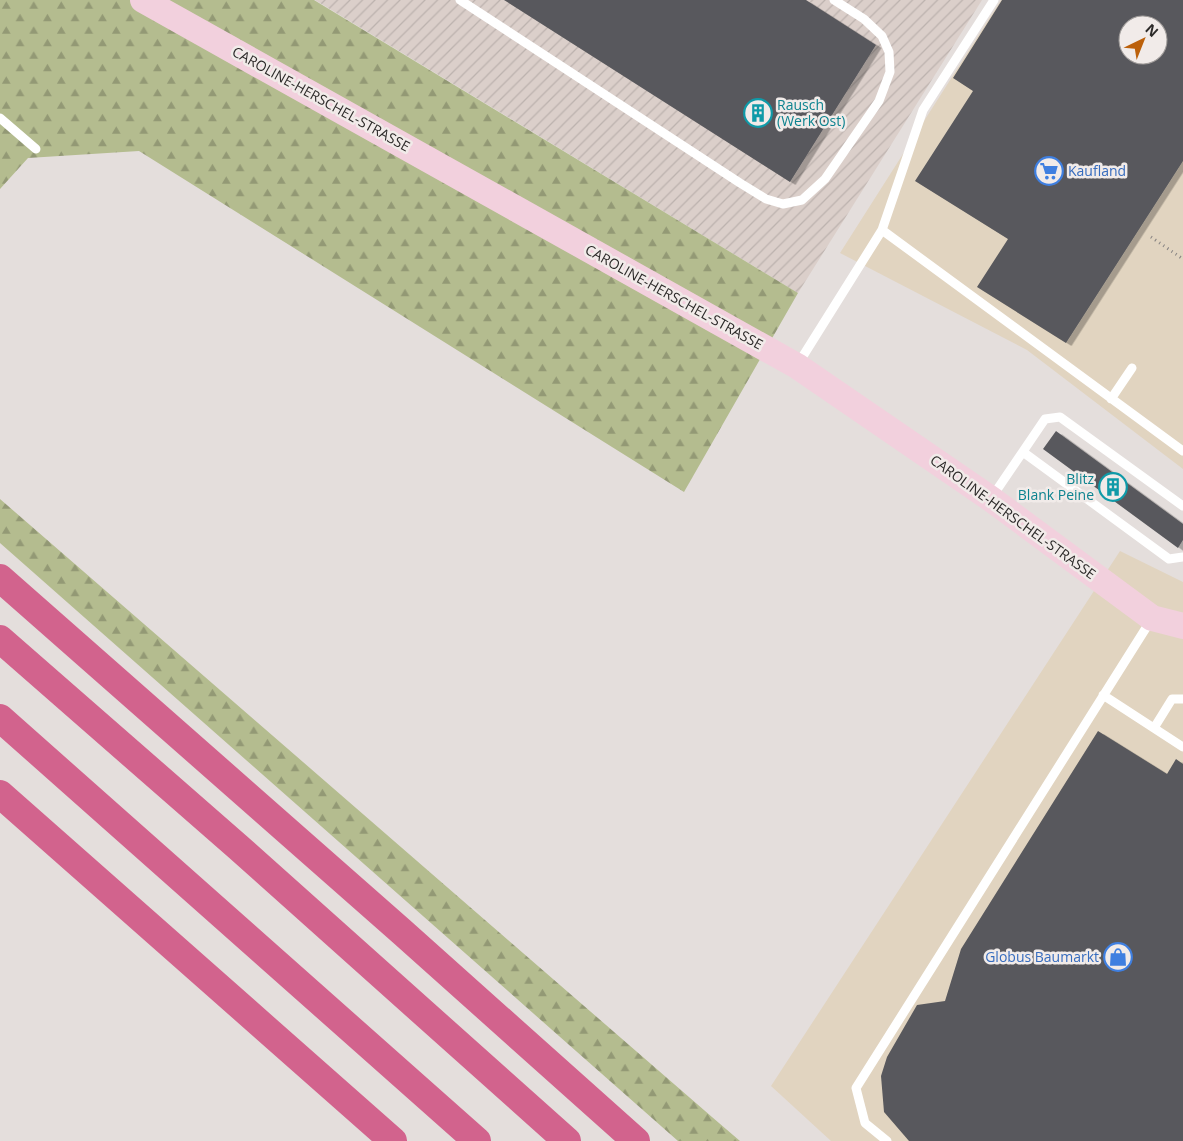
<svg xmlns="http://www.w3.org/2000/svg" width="1183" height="1141" viewBox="0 0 1183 1141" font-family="'Open Sans',sans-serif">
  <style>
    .commercial { fill: #e1d4c0; fill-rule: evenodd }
    .industrial { fill: url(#industrial-furrows) }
    .forest { fill: url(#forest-firs) }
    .building { fill: #59595d; fill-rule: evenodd; filter: url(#shadow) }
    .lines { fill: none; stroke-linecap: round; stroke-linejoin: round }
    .path { stroke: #868281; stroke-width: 3; stroke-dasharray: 1 4; stroke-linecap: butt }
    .lane { stroke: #fff; stroke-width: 9 }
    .secondary { stroke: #f2d0dd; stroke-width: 26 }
    .highway { stroke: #d2638d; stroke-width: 28 }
    .labels { text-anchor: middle; stroke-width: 5; stroke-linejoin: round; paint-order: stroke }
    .street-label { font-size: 14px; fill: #2c2a29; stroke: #f1ebe9 }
    .culture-label { font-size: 14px; fill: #0d838f; stroke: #f1ebe9; text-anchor: start }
    .shop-label { font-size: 14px; fill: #366cbe; stroke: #f1ebe9; text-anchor: start }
  </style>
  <defs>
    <pattern id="industrial-furrows" width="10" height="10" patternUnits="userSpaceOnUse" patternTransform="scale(1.25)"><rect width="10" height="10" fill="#dbcfca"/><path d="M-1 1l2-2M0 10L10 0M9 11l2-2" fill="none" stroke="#bcb2ae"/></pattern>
    <pattern id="forest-firs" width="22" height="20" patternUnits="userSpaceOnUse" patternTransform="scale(1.25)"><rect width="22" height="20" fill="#b4bc8f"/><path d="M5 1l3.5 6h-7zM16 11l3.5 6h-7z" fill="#939975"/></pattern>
    <filter id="shadow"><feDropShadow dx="5.5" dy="3" stdDeviation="0" flood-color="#0004"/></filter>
  </defs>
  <rect width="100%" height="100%" fill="#e4dedc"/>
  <path class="commercial" d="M1001,0H1183V469L1027,350L840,253ZM1128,25H1158V55H1128Z
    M1120,551L1183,582V1141H831L771,1086Z"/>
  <path class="industrial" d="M315,0H982L798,293Z"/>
  <path class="forest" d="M0,0H314L798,293L684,492L139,151L28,158L0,189Z
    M0,499L712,1117L740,1141H678L0,543Z"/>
  <path class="building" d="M504,0H806L876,45L790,182Z
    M1002,0H1183V161L1066,343L977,287L1008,239L915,181L973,91L953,78ZM1128,25H1158V55H1128Z
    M1056,431L1183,524V540L1178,548L1043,449Z
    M1098,731L1167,774L1176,759L1183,764V1141H909L884,1112L881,1076L887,1057L917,1005L945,1001L961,949Z"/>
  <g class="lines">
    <path class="path" d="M1151,237L1183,259"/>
    <path class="lane" d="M460,0L740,183L766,199L783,204L802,200L825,179L879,101L890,72L889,52L882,36L864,19L834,0
      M0,118L36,149
      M882,230L1183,451
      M798,364L882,230L923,110L994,0
      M1111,399L1132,368
      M1023,452L1169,559L1183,557
      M992,497L1045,419L1060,417L1183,506
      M1103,695L1183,747
      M1154,728L1172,699H1183
      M887,1141L865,1123L856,1088L1151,620"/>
    <path class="secondary" d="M143,0L797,366L991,499L1152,618L1183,626"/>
    <path class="highway" d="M0,578L401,931L636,1141
      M0,639L238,847L567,1141
      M0,718L477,1141
      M0,794L393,1141"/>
  </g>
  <defs>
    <symbol id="building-ring" viewBox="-11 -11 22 22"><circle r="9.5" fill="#f1ebe9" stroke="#0f9aa8" stroke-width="1.5"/><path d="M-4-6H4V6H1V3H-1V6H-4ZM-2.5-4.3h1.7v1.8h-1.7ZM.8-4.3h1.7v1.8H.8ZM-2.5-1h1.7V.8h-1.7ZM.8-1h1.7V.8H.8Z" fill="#0f9aa8"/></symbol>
    <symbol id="supermarket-ring" viewBox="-11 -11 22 22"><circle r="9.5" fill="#f1ebe9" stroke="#3f7fe0" stroke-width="1.5"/><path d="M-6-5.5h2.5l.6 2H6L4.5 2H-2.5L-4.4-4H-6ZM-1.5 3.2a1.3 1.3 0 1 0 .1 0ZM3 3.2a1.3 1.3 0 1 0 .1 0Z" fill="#3f7fe0"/></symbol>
    <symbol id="shop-ring" viewBox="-11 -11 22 22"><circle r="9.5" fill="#f1ebe9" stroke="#3f7fe0" stroke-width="1.5"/><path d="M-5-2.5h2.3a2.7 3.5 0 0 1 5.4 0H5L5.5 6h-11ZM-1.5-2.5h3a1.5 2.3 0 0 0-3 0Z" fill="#3f7fe0"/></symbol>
  </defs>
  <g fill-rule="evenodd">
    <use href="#building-ring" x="742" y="97" width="32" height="32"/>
    <use href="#supermarket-ring" x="1033" y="155" width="32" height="32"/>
    <use href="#building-ring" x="1097" y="471" width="32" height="32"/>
    <use href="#shop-ring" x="1102" y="941" width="32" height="32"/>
  </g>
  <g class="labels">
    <g class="street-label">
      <text transform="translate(321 99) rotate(29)" y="5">CAROLINE-HERSCHEL-STRASSE</text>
      <text transform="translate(674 297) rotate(29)" y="5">CAROLINE-HERSCHEL-STRASSE</text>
      <text transform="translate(1013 517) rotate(36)" y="5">CAROLINE-HERSCHEL-STRASSE</text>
    </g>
    <g class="culture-label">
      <text x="777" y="110">Rausch<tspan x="777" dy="16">(Werk Ost)</tspan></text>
      <text x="1094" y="484" text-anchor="end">Blitz<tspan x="1094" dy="16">Blank Peine</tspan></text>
    </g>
    <g class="shop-label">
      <text x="1068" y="176">Kaufland</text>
      <text x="1099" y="962" text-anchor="end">Globus Baumarkt</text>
    </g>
  </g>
  <g transform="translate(1143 40) rotate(43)"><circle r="24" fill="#f1ebe9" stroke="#a29e9c"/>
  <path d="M0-4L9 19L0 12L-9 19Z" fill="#bc600a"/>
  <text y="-8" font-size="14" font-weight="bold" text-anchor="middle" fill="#2c2a29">N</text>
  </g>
</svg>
